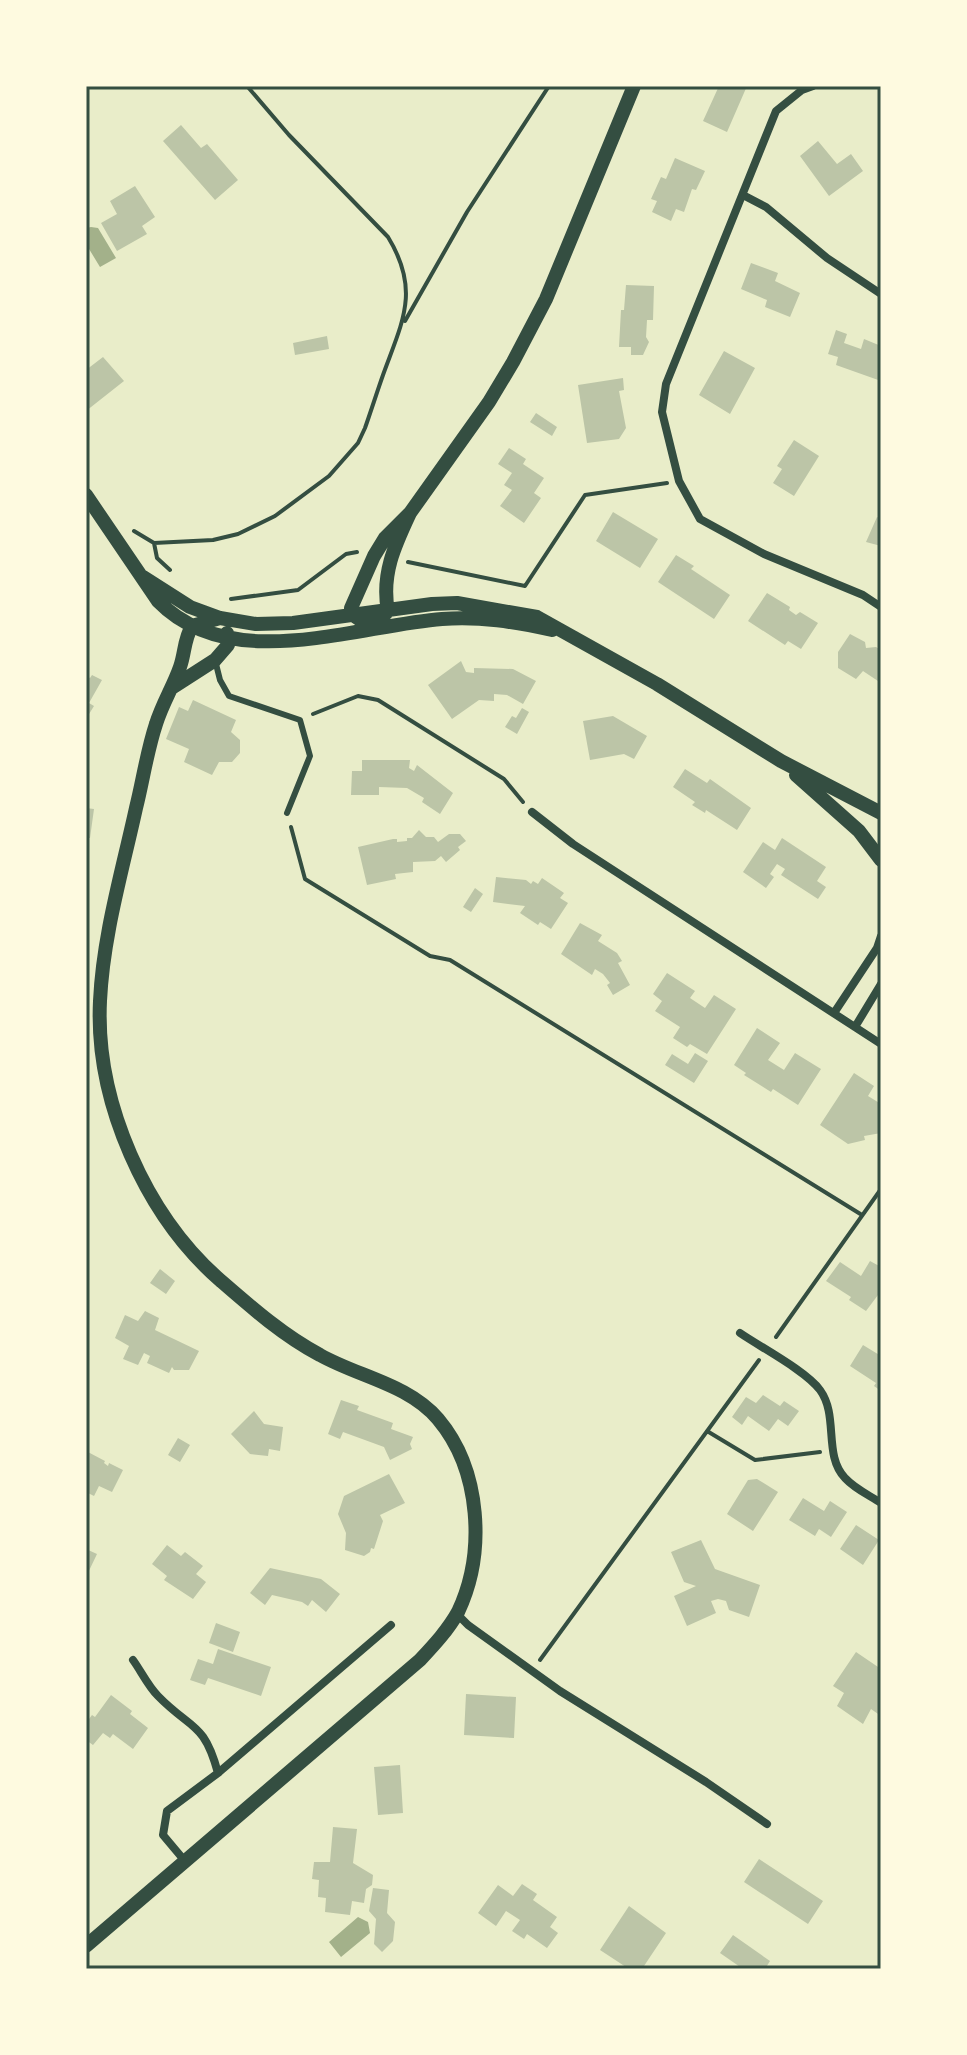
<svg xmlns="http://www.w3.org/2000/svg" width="967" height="2055" viewBox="0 0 967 2055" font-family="'IBM Plex Sans',sans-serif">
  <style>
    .water { fill: #a3b18a }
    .building { fill: #bcc5a7 }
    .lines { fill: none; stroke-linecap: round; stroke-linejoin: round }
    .path { stroke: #344e41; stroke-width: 4 }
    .service { stroke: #344e41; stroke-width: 6 }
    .minor { stroke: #344e41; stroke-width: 8 }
    .tertiary { stroke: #344e41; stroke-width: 14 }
    .neatline { fill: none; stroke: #344e41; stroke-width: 3 }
  </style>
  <rect width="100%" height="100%" fill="#e9edc9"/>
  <path class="water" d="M91,227L98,228L116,258L100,267L86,244V228Z
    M358,1917L368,1922L370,1933L341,1957L329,1942Z"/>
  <path class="building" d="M719,86H747L727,132L703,121Z
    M181,125L201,148L207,144L238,180L215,200L163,141Z
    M818,141L837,164L851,154L863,171L829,196L800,156Z
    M675,158L705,171L696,190L692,189L684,212L676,209L671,221L652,212L657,201L651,199L661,177L666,179Z
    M135,186L155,217L142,226L147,234L117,251L101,223L117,214L110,201Z
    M751,263L778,273L775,281L800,293L790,317L765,307L767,300L741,289Z
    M626,285L654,286L653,320H647L646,337L649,342L643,355H631V347H619L621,310H624Z
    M836,330L847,334L844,343L861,349L864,339L881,346V381L836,365L838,357L828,354Z
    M327,336L329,349L295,355L293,343Z
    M724,351L755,368L730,414L699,395Z
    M103,357L124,381L86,411V370Z
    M623,378L624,390L619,391L626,428L619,439L587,443L578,385Z
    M536,413L557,427L552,436L530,422Z
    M794,440L819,456L794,496L773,483L782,469L777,466Z
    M509,448L526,459L523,464L544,478L534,493L541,498L524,523L500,506L512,490L504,485L512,473L498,464Z
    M613,512L658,539L640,568L596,541Z
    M877,517L881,519V546L866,542Z
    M676,555L694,566L691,569L730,595L714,619L658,582Z
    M767,593L790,607L789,610L796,615L800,612L818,623L801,649L788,641L785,645L748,621Z
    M850,634L865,642L866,648L876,647L881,650V683L863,671L856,679L838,668V652Z
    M461,661L466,672L474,673V668L513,669L536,681L523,704L507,695L494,694V701L479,700L452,719L428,685Z
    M92,675L102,680L89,703L94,706L86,719V676L90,678Z
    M193,700L236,720L231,732L240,740V753L232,762H219L212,775L184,762L189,749L166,739L179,707L188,711Z
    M522,708L529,712L517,734L505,727L512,716L516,718Z
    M613,716L647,736L634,759L624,754L590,760L583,721Z
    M362,760H410L409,768L414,771L417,765L453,793L440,814L422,802L424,798L407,788L379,787V795H351L352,771H362Z
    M685,769L707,783L710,779L751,808L737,830L706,810L705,813L692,805L695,802L673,787Z
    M86,808L94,809L90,838H86Z
    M419,830L426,837H434L438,842L449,834H460L466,841L458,847L460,850L446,862L441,856L435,861L413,862V872L395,874L396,879L367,885L358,847L393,839H397V842L407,841V838H412Z
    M782,838L826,867L817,881L826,887L818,899L781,875L785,869L777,864L770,874L774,877L766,888L743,872L763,842L775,850Z
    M496,877L526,880L531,884L533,881L538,884L542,878L564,893L560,898L568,903L551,929L540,922L538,925L520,913L525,906L493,902Z
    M475,888L483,894L471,912L463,907Z
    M580,923L602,935L598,941L617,953L622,961L618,963L630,985L613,995L607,985L610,983L603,974L595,969L592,975L561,954Z
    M667,973L695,991L690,998L705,1008L714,995L736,1009L707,1054L690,1044L687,1047L673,1038L680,1027L655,1011L662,1001L653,994Z
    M757,1028L780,1043L768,1060L784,1070L795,1053L821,1069L798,1105L773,1089L771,1092L744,1075L746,1073L734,1065Z
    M695,1053L708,1061L694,1083L665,1065L672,1054L688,1064Z
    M854,1073L874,1086L868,1096L881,1104V1133L864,1136L865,1140L848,1144L820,1125Z
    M870,1261L881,1267V1291L866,1311L849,1300L851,1297L826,1281L840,1262L861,1276Z
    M160,1269L175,1281L166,1294L150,1283Z
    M145,1311L159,1318L155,1330L199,1351L189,1370H174L172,1367L169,1373L147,1363L150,1356L144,1353L138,1365L123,1359L129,1346L115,1338L125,1315L138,1321Z
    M863,1345L881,1356V1391L874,1386L876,1383L850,1366Z
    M763,1395L780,1406L784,1401L799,1411L788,1426L778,1419L769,1431L748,1416L742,1425L732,1417L746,1397L756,1403Z
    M341,1400L359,1406L357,1410L393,1423L391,1429L413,1437L410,1444L412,1449L390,1460L384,1447L343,1432L340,1439L328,1434Z
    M254,1411L264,1424L283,1427L280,1451L269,1449L268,1456L250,1454L231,1434Z
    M178,1438L190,1445L180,1462L168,1455Z
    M86,1451L105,1461L104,1463L108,1466L109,1463L123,1470L112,1492L99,1486L94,1496L86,1492Z
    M389,1474L405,1503L380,1515L383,1521L374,1549L371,1548L370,1552L364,1556L345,1550L346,1533L338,1514L344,1496Z
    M757,1479L778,1492L753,1531L727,1514L748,1480Z
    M803,1498L824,1511L830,1501L847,1512L831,1537L819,1529L815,1536L789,1520Z
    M856,1525L879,1540L863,1565L840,1549Z
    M701,1540L715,1569L760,1585L749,1617L729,1610L726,1601L718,1599L711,1601L716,1613L687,1626L674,1596L696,1586L684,1582L671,1552Z
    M167,1545L181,1556L185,1552L203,1566L196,1574L206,1582L193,1599L164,1580L167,1576L152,1564Z
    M86,1549L97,1554L86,1577Z
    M270,1568L321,1579L340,1594L326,1612L312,1600L308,1606L302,1602L272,1595L265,1605L250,1593Z
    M216,1623L240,1632L233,1652L209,1643Z
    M218,1649L271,1667L261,1696L208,1678L205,1685L190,1680L198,1659L213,1664Z
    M856,1652L881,1669V1716L871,1709L863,1724L837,1706L844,1693L833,1686Z
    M466,1694L516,1697L514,1738L464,1735Z
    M111,1695L132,1711L130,1714L148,1728L133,1749L113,1734L110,1738L103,1733L93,1745L86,1740V1723L92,1715L95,1717Z
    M400,1765L403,1813L378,1815L374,1767Z
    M333,1827L357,1829L353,1863L373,1875L372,1885L366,1889L364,1903L352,1901L350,1915L325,1912L326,1898L318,1897L319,1880L312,1879L314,1862H330Z
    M759,1859L823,1901L808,1924L744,1882Z
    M522,1884L537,1894L533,1900L557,1917L550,1927L558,1933L547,1948L527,1934L524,1939L512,1931L520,1920L506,1911L496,1926L478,1913L498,1885L513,1896Z
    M373,1888L389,1890L387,1913L395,1922L393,1941L382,1952L374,1944L376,1919L369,1911Z
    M629,1906L666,1933L642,1969H629L600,1950Z
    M733,1935L770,1961L765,1969H743L720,1953Z"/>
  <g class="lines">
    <path class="path" d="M405,321L467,212L549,86
      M134,531L154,543L213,540L238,534L275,516L329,476L358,443L365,428C371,411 377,392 383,375C402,322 421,291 388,237L289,135L247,86
      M154,543L157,558L170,570
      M408,562L525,586L585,495L667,483
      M231,599L298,590L346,554L357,552
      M313,714L358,696L378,700L504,779L523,802
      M291,827L305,879L430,956L450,960L862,1215
      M776,1337L881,1189
      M707,1431L755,1460L820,1452
      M540,1660L759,1360"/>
    <path class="service" d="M215,660L220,680L229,696L300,720L310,756L287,813"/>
    <path class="minor" d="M813,86L802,90L776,111L666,384L662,412L679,481L700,519L764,554L863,595L881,607
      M743,195L766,207L827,258L881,294
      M532,812L573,844L881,1044
      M834,1013L877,948L881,936
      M855,1027L881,984
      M740,1333C762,1348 806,1371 820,1390C839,1416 823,1455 845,1478C855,1489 869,1495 881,1503
      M457,1614L468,1625L560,1691L706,1782L767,1824
      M133,1660C141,1671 148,1686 158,1696C191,1730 204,1721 218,1773
      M184,1860L163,1835L167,1811L218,1773L391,1625"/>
    <path class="tertiary" d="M86,495L158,601C230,675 354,626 442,619C480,616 515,622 552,630
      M410,513C395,545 381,574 388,611L372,628L353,615L351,608L374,556L385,538L410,513L489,402L513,362L546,299L634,86
      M143,577L190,607L220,618L256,624L293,623L432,604L457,603L537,617L657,684L781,761L881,813
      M173,687L215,660L228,645L227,633
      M796,775L859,831L881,860
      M86,1946L420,1660C434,1645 448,1630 458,1612C486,1553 481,1470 438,1419C408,1384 359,1377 320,1355C284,1336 252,1308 221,1281C146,1216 95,1102 100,1001C103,936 122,872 136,808C143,780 147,751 156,724C162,704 173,687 180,667C185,653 184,639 192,626L220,618"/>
  </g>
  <rect width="967" height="2055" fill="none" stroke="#fefae0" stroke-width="176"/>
  <rect x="88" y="88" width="791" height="1879" class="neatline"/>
</svg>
